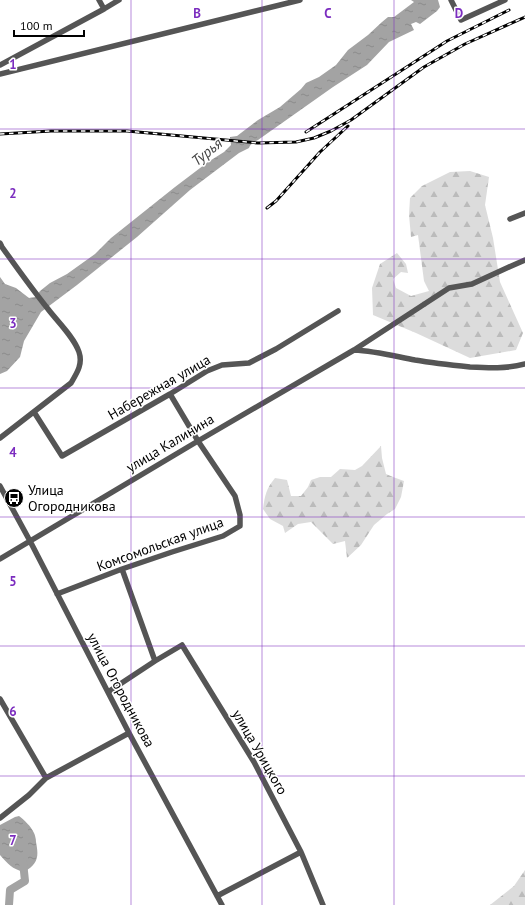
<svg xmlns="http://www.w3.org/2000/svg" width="525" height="905" viewBox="0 0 525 905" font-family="'PT Sans',sans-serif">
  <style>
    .forest { fill: url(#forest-firs) }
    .water { fill: url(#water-ripples) }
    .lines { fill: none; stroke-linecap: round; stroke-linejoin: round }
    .river { stroke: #a3a3a3; stroke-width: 8 }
    .minor { stroke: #555; stroke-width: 5.5 }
    .rail-casing { stroke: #000; stroke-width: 3 }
    .rail { stroke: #fff; stroke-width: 1.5; stroke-dasharray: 4.5; stroke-linecap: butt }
    .grid { fill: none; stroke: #7b2cbf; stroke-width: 1; stroke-opacity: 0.55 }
    .labels { text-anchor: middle; stroke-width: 3; stroke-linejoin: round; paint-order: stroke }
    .street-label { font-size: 14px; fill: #000; stroke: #fff }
    .poi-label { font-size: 14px; fill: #000; stroke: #fff; text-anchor: start }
    .water-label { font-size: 15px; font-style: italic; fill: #444; stroke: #fff }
    .grid-label { font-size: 13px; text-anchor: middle; font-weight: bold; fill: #7b2cbf; stroke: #fff; stroke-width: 3; stroke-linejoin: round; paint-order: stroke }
  </style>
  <defs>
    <pattern id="forest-firs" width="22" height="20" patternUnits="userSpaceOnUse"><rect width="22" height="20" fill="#dcdcdc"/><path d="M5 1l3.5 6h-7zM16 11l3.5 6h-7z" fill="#bbb"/></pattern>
    <pattern id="water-ripples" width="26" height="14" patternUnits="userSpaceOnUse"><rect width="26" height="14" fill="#a3a3a3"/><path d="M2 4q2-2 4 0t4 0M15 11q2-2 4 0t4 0" fill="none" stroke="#8b8b8b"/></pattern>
  </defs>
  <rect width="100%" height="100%" fill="#fff"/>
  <path class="forest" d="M470,171L489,177L485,205L493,238L500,282L523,333L516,350L470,358L416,333L373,315L372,288L380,264L397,253L406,264L408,273L401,272L393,279L396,288L411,296L429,291L424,281L418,235L411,237L409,215L410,198L422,186L450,172Z
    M381,446L382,458L386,474L393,477L404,481L401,497L395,509L387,514L374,525L361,545L347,558L345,541L333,544L311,522L298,524L285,533L283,526L270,519L263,509C265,495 266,489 275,478L287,480L291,496H301L308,487L311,480L320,477H331L340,469L355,470L362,466Z
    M525,870V905H490L514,886Z"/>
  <path class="water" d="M411,0H438L440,7L437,11L420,24L416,22L411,24L414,30L389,42L367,65L333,87L258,140C254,142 250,144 249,148L239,153L190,190L137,237L77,285L41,312L24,341L20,357L7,371L0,374V277L5,284L16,288L29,298L35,297L40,291L50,283L67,274L95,254L111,238L175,187L208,162L224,152L231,145L230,137L237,136L258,120L280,107L301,89L306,83L319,77L336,65L348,50L368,35L382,22L388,17H394L414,2Z
    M19,816C24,820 31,826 34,833C35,835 36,839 36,842C39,857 38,864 24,872C12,869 8,864 0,855V825L15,817Z"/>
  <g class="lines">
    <path class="river" d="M9,905L10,890L25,881L23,862"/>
    <path class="minor" d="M99,0L104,9
      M451,0L461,20L505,0
      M0,65L104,9L119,0
      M0,74L300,0
      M510,219L525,213
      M0,243L2,247C17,268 32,289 48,309C57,321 74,337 79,352C83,364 77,373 71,383L0,438
      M354,350C375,351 394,356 415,360C433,363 451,365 470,367C488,368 507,369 525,364
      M34,412L62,456L170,394L207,371L222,365L249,363L276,349L338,311
      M0,486L30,541L129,733L222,905
      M0,559L198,441L354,350L449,288L472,284L509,267L525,260
      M122,569L155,661
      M57,594L122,569L172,552L223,536L240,526V515L235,496L198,441L170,394
      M108,692L155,661L182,645L254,762L301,852L323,905
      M0,699L46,778L129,733
      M0,818L29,795L46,778
      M217,896L301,852"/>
    <defs>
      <path id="rail" d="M306,132L447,41L509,10
        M0,134L51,131H127L258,143L296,142L314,138L331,131L351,120L424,67L465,44L525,17
        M267,208L276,201L320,152L348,126"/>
    </defs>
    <use href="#rail" class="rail-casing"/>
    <use href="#rail" class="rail"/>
  </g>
  <path class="grid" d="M131,0V905M262,0V905M394,0V905M0,129H525M0,259H525M0,388H525M0,517H525M0,646H525M0,776H525"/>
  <defs>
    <symbol id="bus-disc" viewBox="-11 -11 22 22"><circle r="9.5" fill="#000" stroke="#fff"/><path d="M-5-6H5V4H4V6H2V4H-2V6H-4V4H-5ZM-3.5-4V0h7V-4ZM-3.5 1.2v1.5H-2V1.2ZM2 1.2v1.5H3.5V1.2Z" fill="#fff"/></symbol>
  </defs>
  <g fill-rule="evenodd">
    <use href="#bus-disc" x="3" y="487" width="22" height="22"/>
  </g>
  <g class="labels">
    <g class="street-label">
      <text transform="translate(159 387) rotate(-30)" y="5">Набережная улица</text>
      <text transform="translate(170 443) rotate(-31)" y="5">улица Калинина</text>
      <text transform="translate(160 544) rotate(-20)" y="5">Комсомольская улица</text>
      <text transform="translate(121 690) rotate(62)" y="5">улица Огородникова</text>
      <text transform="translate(260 752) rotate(60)" y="5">улица Урицкого</text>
    </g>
    <g class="poi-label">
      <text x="28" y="495">Улица<tspan x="28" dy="16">Огородникова</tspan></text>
    </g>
    <g class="water-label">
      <text transform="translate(207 152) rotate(-39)" y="5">Турья</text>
    </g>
  </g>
  <g class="grid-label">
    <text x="197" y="18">B</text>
    <text x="328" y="18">C</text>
    <text x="459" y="18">D</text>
    <text x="13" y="69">1</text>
    <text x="13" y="198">2</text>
    <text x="13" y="328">3</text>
    <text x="13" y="457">4</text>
    <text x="13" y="586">5</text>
    <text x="13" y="716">6</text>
    <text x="13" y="845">7</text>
  </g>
  <path d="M14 30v6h70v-6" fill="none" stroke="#000000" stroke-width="2"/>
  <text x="20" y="30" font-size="12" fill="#000000" stroke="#ffffff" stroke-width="3" paint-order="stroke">100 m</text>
</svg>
